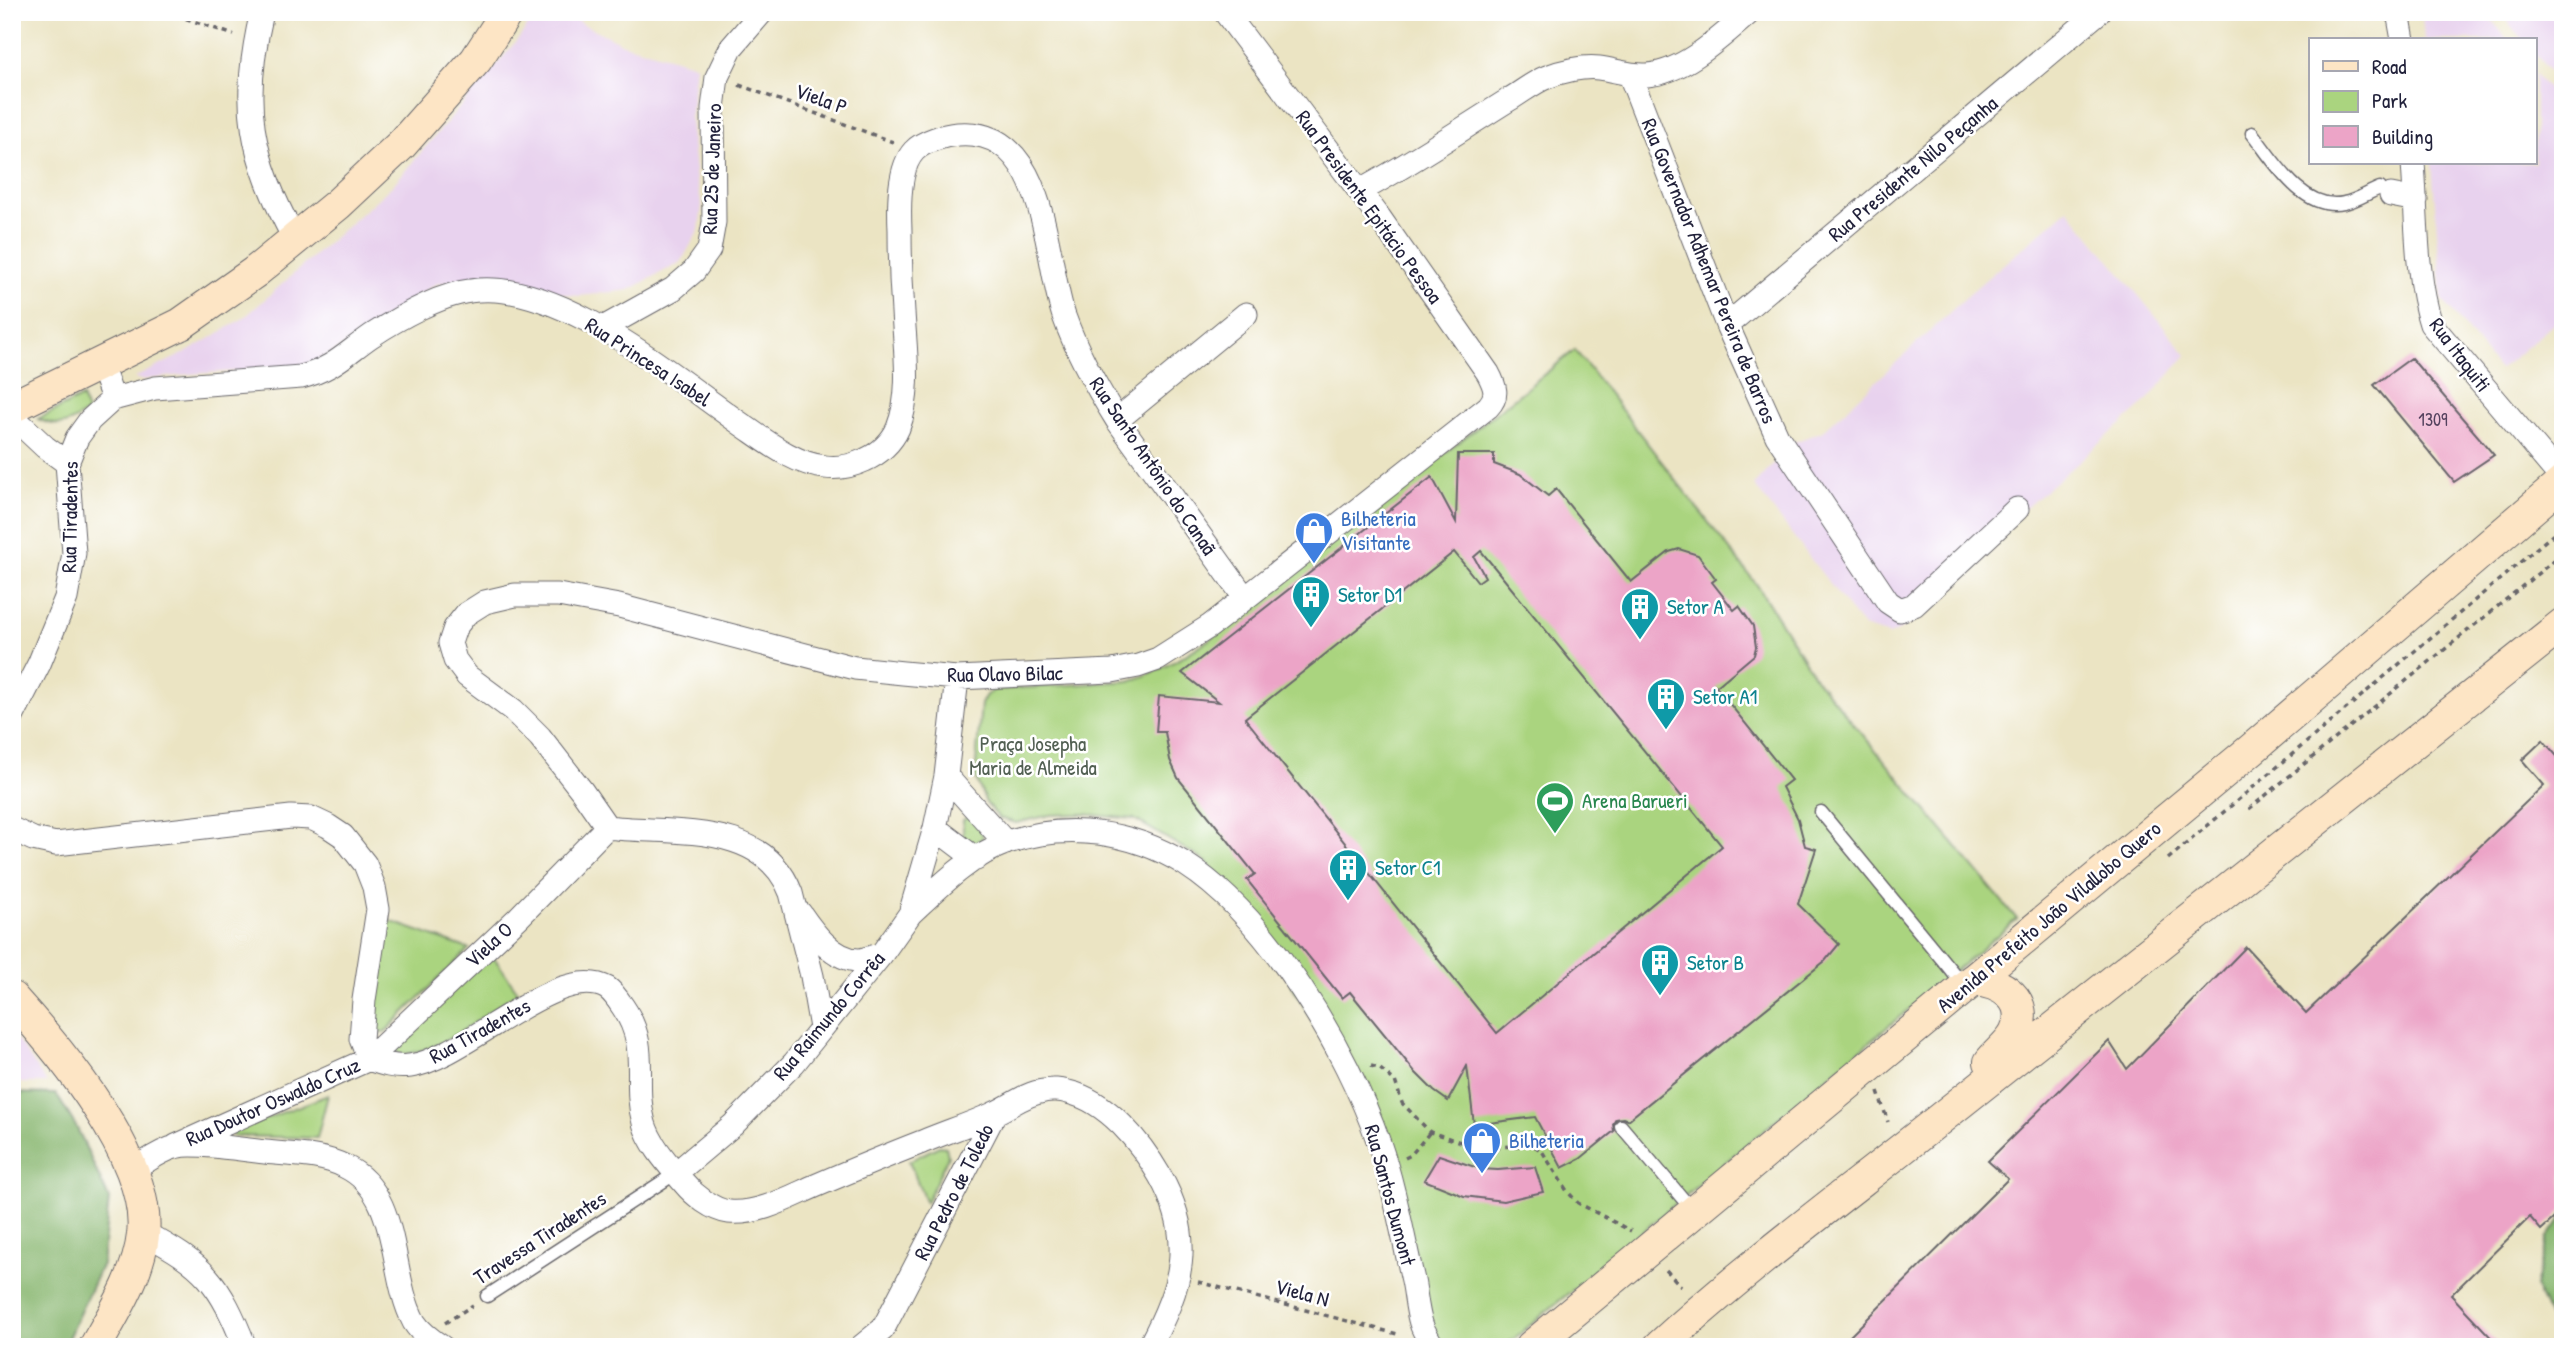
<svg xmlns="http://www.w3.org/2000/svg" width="2575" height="1359" viewBox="0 0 2575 1359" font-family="'Patrick Hand',sans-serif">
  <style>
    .built { fill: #e8d2ee }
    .green { fill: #aad47f; stroke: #667b5d; stroke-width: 2 }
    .forest { fill: #87b66e; stroke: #546c54; stroke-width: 2 }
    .building { fill: #eca4c7; fill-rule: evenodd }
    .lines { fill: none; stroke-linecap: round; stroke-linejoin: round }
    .service-casing { stroke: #68666b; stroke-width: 15 }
    .minor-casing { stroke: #68666b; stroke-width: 25 }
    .secondary-casing { stroke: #68666b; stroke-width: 34 }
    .path { stroke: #68666b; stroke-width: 3.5; stroke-dasharray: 5 5; stroke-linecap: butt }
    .service { stroke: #fff; stroke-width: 12 }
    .minor { stroke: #fff; stroke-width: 23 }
    .secondary { stroke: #fde5c5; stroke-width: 32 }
    .labels { text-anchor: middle; stroke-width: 5; stroke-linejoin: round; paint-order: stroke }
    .number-label { font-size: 18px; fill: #54425e }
    .street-label { font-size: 21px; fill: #22223b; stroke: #fff }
    .shop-label { font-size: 21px; fill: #366cbe; stroke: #fff; text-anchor: start }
    .culture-label { font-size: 21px; fill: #0d838f; stroke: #fff; text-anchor: start }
    .park-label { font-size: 21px; fill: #526053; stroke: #fff }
    .leisure-label { font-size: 21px; fill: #27864d; stroke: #fff; text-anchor: start }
  </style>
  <rect width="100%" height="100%" fill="#fff"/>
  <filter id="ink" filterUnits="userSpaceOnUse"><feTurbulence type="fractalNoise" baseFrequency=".0143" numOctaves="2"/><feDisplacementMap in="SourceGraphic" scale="14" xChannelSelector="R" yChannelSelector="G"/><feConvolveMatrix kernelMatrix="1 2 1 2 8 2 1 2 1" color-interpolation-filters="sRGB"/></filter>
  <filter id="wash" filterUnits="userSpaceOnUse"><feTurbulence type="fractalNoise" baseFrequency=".00686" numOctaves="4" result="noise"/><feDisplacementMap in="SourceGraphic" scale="28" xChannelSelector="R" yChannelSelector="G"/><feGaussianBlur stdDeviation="1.57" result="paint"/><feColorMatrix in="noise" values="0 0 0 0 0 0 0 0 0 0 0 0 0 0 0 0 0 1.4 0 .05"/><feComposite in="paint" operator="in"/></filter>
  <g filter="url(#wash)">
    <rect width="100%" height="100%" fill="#ebe4c3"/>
    <path class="built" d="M539,12H568L581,23L623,44L696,65L690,119L696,181L702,205L699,230L681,262L629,290L579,296L533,289L483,277L436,284L332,353L302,367L191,374L142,380L134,378L189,351L244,318L392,186L509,50Z
      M2424,12H2485L2508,40H2424L2422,14Z
      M2499,12H2563V87L2535,54V40H2523Z
      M2535,73L2563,107V316L2499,370L2442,299L2432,163H2535Z
      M2068,209L2187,355L2142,406L2022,511L1911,617L1905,627L1890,635L1863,627L1754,485L1792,443L1823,431L1978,286Z
      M12,1034L15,1037L47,1083H12Z"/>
    <path class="green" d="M1575,350L1757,585L1816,679L2017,919L1504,1347H1445L1438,1341L1434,1330L1391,1161L1247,905L1205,861L1134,819L1082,814L1050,815L1016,823L999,818L986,803L975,776L981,704L986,695L995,690L1129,681C1161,672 1186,655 1213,637Z
      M82,397L87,412C69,425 59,429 38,419Z
      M971,815L981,828L983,838L973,844L963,837V820Z
      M387,920L469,949L385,1032L373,1035L367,1033Z
      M491,953L518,992C483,1015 442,1053 400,1054L393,1048Z
      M328,1095L317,1138L233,1136L231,1132Z
      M939,1146L946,1147L948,1156L926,1203L909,1161Z"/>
    <path class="forest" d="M12,1093L56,1094L77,1128L109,1199L102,1264L64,1347H12Z
      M2563,1215V1347H2562L2535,1286L2548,1238Z"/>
    <g id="blocks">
      <path class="building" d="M2411,358L2494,455L2454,482L2374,385Z
        M1458,454H1494V464L1520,474L1548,496L1556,489L1631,582L1669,552L1679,549L1698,555L1716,579L1712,582L1734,610L1739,606L1753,626L1756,647L1754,655L1716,687L1791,780L1782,787L1798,819L1805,846L1816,849L1798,904L1839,944L1825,961L1628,1120L1623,1118L1616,1119L1613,1124L1614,1131L1580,1159L1562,1168L1535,1117L1474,1125L1467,1066L1448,1101L1434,1091L1415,1072L1350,992L1342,998L1247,880L1255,874L1178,778L1170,760L1165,732H1156L1159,696L1219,702L1182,673L1432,477L1456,522ZM1481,551L1722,846L1497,1033L1245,718L1454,552L1478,582L1485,577L1474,557Z
        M2543,740L2563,763V1210L2541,1230L2530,1217L2451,1295L2500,1347H1839L2008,1179L1988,1161L2109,1041L2127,1069L2246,947L2306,1013L2544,785L2522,760Z
        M1439,1155L1481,1169L1498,1170L1535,1167L1543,1192L1503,1201L1464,1196L1424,1180Z"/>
    </g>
  </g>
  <g filter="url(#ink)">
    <use href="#blocks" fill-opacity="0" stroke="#68666b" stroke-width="2"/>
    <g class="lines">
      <defs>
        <path id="service" d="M2252,133C2273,160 2303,212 2344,203C2356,201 2369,192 2380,188
          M1821,812L1964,986
          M1621,1126L1694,1212
          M487,1296L676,1173"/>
        <path id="minor" d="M262,12C240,105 250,155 294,238
          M2398,12L2403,40
          M1630,75L1727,325L1777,436L1888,602L1900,610L1914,605L2017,509
          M2413,163C2417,213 2415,276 2431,324L2563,480
          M1360,191C1412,163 1460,130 1510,99C1522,92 1534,82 1547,77C1562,71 1583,66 1599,68C1615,70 1630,76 1647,75C1684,73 1723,35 1750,12
          M2391,195L2416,200
          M1727,325L2099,12
          M603,328L673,289L694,271L709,250L714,222L713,108L717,77L731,48L762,12
          M113,399L155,388L301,377C333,369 345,354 371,336C397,319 439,295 470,291C557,277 672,376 741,424C766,441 794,464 825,467C839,469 852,466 865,460C879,454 892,442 898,428C912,393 905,349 903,312C901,285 900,258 900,230C899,208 898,168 914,151C923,141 945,135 958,134C1048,127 1044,258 1064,316C1077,353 1097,388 1117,420L1245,598
          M12,416L45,447L67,463
          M1117,420L1246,314
          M12,717L39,664L66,598L74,553L67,463L77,438L90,420L113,399L101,365
          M946,776L1006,843
          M935,828L976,859
          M12,829L33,839L56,844L291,817L311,818L328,826L343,836L365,864L374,887L378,909L364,1000L361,1039L369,1059C382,1064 395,1068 410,1066C464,1059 558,961 607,988C613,992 619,1001 623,1007C651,1048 632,1080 644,1123C650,1145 670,1166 684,1183C694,1195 712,1210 729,1212C758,1215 790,1197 815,1186C850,1171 886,1156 922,1142C946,1132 971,1124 995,1113C1011,1106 1026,1093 1044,1091C1051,1089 1062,1090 1068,1092C1108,1101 1141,1143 1160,1176C1196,1240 1182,1286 1149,1347
          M800,913C813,932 833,960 859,960C866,959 874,956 881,955
          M910,914C939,887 969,856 1008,842C1067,822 1132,831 1185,864C1269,918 1347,1050 1379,1143C1394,1186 1402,1232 1412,1276C1416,1291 1416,1308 1421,1323C1423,1331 1429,1339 1433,1347
          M821,1028L812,976L791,893C763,819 670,835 607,827L582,791L540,737L513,710L467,676L455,660L450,643L455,628L466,614L485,602L515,595H558L619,606L855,668L903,673L957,678L1112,671L1138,666L1158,659L1210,626L1488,407C1499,396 1495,386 1488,373L1379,217L1225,12
          M176,1146L369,1059L519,917L607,827
          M132,1170C146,1162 160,1151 175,1147C190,1141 247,1150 265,1152C291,1155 320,1154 344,1166C402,1193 388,1273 414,1322C421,1333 431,1340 442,1347
          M676,1173L733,1125L794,1063L881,955L910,914L935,828L946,776L957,678
          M144,1233C205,1265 220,1283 245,1347
          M861,1347L883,1329L995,1113"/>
        <path id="secondary" d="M12,407L181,324L255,272L338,204L402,144L476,60L507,12
          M1973,980C2001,981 2032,1001 2015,1033C2009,1044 1998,1052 1990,1062
          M12,998C60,1051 152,1160 143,1235C139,1274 114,1313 95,1347
          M1531,1347L2252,749L2563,482
          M1659,1347C1738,1275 1823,1211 1907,1145L2563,624"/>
      </defs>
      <use href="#service" class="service-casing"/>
      <use href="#minor" class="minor-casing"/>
      <use href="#secondary" class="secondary-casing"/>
      <path class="path" d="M167,12L234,35
        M739,85L893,142
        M2249,809L2563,553
        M2168,859L2563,526
        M1371,1066L1379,1068L1395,1081L1402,1103L1430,1132L1479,1148L1533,1145L1542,1151L1567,1191L1578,1203L1631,1231
        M1878,1092L1888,1122
        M1405,1158L1411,1155L1430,1132
        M1666,1270L1681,1286
        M1198,1282L1401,1335
        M445,1323L473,1305"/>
      <use href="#service" class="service"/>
      <use href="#minor" class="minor"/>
      <use href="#secondary" class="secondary"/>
    </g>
  </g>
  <defs>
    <symbol id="shop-pin" viewBox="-11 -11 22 30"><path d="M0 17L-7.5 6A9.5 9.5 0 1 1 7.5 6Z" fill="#3f7fe0" stroke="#fff"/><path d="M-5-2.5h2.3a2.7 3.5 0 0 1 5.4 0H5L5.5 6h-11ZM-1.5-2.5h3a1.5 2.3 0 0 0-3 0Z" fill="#fff"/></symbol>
    <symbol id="building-pin" viewBox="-11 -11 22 30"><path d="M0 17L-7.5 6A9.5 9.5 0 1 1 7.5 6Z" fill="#0f9aa8" stroke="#fff"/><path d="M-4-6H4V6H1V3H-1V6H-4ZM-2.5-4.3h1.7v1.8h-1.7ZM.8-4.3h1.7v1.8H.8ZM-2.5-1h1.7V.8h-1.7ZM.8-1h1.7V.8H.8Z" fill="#fff"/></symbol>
    <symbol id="stadium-pin" viewBox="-11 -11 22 30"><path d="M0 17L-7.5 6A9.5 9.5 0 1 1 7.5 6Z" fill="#2e9e5b" stroke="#fff"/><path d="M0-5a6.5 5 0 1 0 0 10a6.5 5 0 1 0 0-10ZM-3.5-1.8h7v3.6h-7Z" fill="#fff"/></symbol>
  </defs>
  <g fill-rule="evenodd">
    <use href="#shop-pin" x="1292" y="509" width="44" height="60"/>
    <use href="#building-pin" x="1289" y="573" width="44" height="60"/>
    <use href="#building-pin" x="1618" y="585" width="44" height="60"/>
    <use href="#building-pin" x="1644" y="675" width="44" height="60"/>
    <use href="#stadium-pin" x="1533" y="779" width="44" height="60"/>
    <use href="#building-pin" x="1326" y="846" width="44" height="60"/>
    <use href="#building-pin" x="1638" y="941" width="44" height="60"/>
    <use href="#shop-pin" x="1460" y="1119" width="44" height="60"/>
  </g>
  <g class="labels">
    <g class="number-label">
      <text x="2433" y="426">1309</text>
    </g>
    <g class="street-label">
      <text transform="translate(821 99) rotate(20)" y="7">Viela P</text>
      <text transform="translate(712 169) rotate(-88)" y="7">Rua 25 de Janeiro</text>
      <text transform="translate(1913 169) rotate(-40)" y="7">Rua Presidente Nilo Peçanha</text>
      <text transform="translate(1369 207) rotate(54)" y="7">Rua Presidente Epitácio Pessoa</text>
      <text transform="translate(1709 271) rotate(68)" y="7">Rua Governador Adhemar Pereira de Barros</text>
      <text transform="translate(2460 355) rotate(53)" y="7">Rua Itaquiti</text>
      <text transform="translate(648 362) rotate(33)" y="7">Rua Princesa Isabel</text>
      <text transform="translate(1153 466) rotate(56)" y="7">Rua Santo Antônio do Canaã</text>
      <text transform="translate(70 517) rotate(-89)" y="7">Rua Tiradentes</text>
      <text transform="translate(1005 674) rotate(-1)" y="7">Rua Olavo Bilac</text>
      <text transform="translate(2049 917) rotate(-40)" y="7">Avenida Prefeito João Vilallobo Quero</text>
      <text transform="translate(489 945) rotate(-43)" y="7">Viela O</text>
      <text transform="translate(829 1016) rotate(-50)" y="7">Rua Raimundo Corrêa</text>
      <text transform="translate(480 1031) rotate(-29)" y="7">Rua Tiradentes</text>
      <text transform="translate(273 1102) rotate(-24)" y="7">Rua Doutor Oswaldo Cruz</text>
      <text transform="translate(954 1192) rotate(-63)" y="7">Rua Pedro de Toledo</text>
      <text transform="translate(1390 1195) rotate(75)" y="7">Rua Santos Dumont</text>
      <text transform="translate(540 1238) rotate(-33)" y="7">Travessa Tiradentes</text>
      <text transform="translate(1302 1293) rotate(15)" y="7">Viela N</text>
    </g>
    <g class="shop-label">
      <text x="1341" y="526">Bilheteria<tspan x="1341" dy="24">Visitante</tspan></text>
      <text x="1509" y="1148">Bilheteria</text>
    </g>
    <g class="culture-label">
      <text x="1338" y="602">Setor D1</text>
      <text x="1667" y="614">Setor A</text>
      <text x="1693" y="704">Setor A1</text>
      <text x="1375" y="875">Setor C1</text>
      <text x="1687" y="970">Setor B</text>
    </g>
    <g class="park-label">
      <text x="1033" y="751">Praça Josepha<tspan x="1033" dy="24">Maria de Almeida</tspan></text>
    </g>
    <g class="leisure-label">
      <text x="1582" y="808">Arena Barueri</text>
    </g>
  </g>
  <rect width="2575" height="1359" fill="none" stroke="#fff" stroke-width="42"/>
  <rect x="2309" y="38" width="228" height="126" fill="#ffffff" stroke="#a7a7b1" stroke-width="2"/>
  <rect x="2323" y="61" width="35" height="10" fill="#fde5c5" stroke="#a7a7b1" stroke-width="2"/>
  <text x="2372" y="74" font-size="21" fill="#22223b">Road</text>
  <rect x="2323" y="91" width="35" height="21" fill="#aad47f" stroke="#a7a7b1" stroke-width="2"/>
  <text x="2372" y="108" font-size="21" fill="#22223b">Park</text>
  <rect x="2323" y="126" width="35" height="21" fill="#eca4c7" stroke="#a7a7b1" stroke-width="2"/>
  <text x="2372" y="144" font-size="21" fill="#22223b">Building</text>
</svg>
